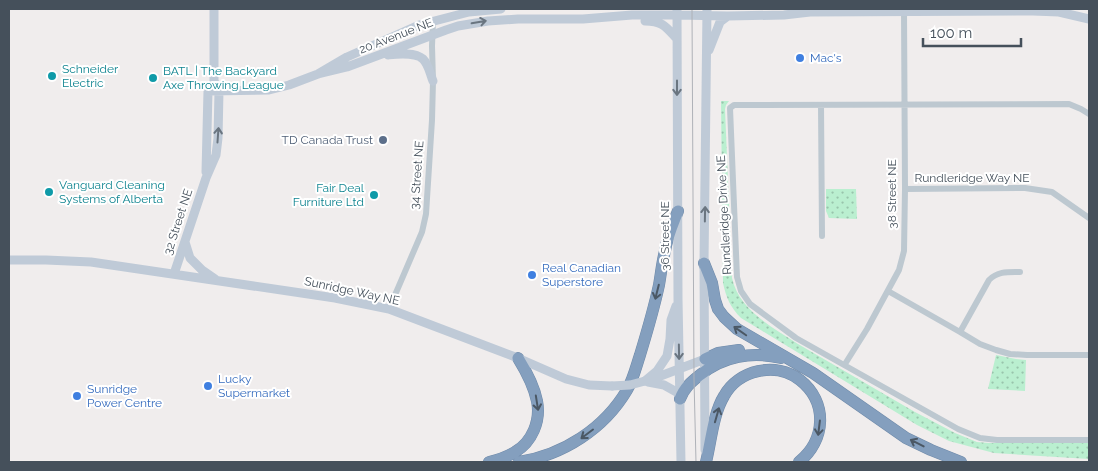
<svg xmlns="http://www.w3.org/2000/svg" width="1098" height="471" viewBox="0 0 1098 471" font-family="Raleway,sans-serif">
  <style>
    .grass { fill: url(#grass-dots) }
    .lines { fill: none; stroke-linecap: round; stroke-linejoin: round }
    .highway-casing { stroke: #6f8aa9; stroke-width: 12 }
    .street { stroke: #bdc8d0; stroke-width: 6 }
    .secondary { stroke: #bfcad7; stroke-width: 9 }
    .highway { stroke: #849fbe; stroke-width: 11 }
    .tram { stroke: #afb2b8; stroke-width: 1 }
    .secondary-bridge { stroke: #bfcad7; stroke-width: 9 }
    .oneway { stroke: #6a7580 }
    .oneway2 { stroke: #4b5865 }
    .shop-dot { fill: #3f7fe0; stroke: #fff; stroke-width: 2 }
    .culture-dot { fill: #0f9aa8; stroke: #fff; stroke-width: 2 }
    .service-dot { fill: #5c6f8a; stroke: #fff; stroke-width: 2 }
    .labels { text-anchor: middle; stroke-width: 4; stroke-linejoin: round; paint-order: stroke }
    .street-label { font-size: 12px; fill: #45505b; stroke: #fff }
    .shop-label { font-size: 12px; fill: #366cbe; stroke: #fff; text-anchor: start }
    .culture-label { font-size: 12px; fill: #0d838f; stroke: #fff; text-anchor: start }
    .service-label { font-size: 12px; fill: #4e5e75; stroke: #fff; text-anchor: end }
  </style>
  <defs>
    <pattern id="grass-dots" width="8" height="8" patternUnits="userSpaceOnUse" patternTransform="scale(1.25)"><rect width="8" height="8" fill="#baefd0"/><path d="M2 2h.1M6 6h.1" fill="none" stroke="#99c4ac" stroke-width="1.8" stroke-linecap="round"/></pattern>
  </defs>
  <rect width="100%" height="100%" fill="#f0eded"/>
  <path class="grass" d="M721,101H729L726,105L725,109L732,278C739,310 772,327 798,344L915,412L955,433L977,442L989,443H1089V459L994,453L949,441L917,425L741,318C730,307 726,297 723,283Z
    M826,189H856L857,219L829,218L826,211Z
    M996,355L1016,359L1026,360L1025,391L988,389Z"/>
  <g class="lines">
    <defs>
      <path id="highway" d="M704,263L712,283L715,300L718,309L724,317L737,329L813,373L906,438L931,450L961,462
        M705,359L718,353L739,350
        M680,399C684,388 691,382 700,375C723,356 752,351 781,358
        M489,462C498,460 507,457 515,452C532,442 541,421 537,401C534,386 526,371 518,358
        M519,462C563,455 604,429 627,390C633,380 636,367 640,355C647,332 654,308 659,285C661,274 662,262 665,251C667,237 673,224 678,211
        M706,462C711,442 713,414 724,396C738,370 776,361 800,380C828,402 826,440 799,462"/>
    </defs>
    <use href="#highway" class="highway-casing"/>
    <path class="street" d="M821,105L822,236
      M1089,114L1081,109L1069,104L734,105L730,108L737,277L741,291L750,304L796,338L958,429L980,438L997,440H1089
      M905,189L1025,188L1052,192L1089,218
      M888,291L960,332L980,344L996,350L1010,354L1027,355H1089
      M389,309L422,232L426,214L432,120L433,81L432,46L433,21
      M960,332L989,280C998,271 1008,272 1020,272
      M845,364L867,329L899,270L904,251L905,189L904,11"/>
    <path class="secondary" d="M677,9L678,299L681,462
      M645,21C663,21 666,27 677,39
      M709,50L720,22L728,16
      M388,55C398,54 415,52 423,59C429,65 430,74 433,81
      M318,74L347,67L446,30L458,26L488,21L518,19H583L632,15H677L728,16L784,15L810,12L1033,11L1059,12L1089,19
      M208,91L269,90L289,85L318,74L347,57L419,25L469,12L501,9
      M206,172L208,91L211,86
      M185,242L190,258L202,270L215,279
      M9,260H46L91,262L335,298L389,309L518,358L566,379L589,385L612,386
      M174,274L206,178L216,155L218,138L219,91L214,81V9
      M650,380L705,359
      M645,381L657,371L667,356L670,339L671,320L676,306
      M648,382L664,385L680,394
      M705,450L704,263L707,9"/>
    <use href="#highway" class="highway"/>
    <path class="tram" d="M692,9L694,379L696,462"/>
    <path class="secondary-bridge" d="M612,386L630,385L645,381"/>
  </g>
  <defs><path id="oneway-shaft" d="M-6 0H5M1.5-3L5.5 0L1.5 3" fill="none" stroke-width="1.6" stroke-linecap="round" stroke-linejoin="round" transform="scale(1.25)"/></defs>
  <g class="oneway">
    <use href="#oneway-shaft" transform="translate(479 22) rotate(-10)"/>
    <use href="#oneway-shaft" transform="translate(677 88) rotate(90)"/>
    <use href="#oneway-shaft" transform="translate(218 135) rotate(-86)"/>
    <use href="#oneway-shaft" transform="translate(705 214) rotate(-89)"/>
    <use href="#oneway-shaft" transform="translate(679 352) rotate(89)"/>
  </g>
  <g class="oneway2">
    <use href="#oneway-shaft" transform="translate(657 292) rotate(104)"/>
    <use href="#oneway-shaft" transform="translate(740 331) rotate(-145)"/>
    <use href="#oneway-shaft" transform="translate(537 403) rotate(81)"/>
    <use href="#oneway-shaft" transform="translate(717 415) rotate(-74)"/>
    <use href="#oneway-shaft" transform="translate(819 428) rotate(97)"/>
    <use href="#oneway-shaft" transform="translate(587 434) rotate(143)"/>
    <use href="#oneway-shaft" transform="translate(917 443) rotate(-153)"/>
  </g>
  <g class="shop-dot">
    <circle cx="800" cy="58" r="5"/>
    <circle cx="532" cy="275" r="5"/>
    <circle cx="208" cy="386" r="5"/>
    <circle cx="77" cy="396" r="5"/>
  </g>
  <g class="culture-dot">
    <circle cx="52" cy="76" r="5"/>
    <circle cx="153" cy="78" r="5"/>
    <circle cx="49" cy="192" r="5"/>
    <circle cx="374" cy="195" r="5"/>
  </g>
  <circle class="service-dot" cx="383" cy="140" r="5"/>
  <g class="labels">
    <g class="street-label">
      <text transform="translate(396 36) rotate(-21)" y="4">20 Avenue NE</text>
      <text transform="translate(417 175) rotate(-86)" y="4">34 Street NE</text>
      <text x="972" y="182">Rundleridge Way NE</text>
      <text transform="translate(892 194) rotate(-90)" y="4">38 Street NE</text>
      <text transform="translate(724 215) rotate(-93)" y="4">Rundleridge Drive NE</text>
      <text transform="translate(178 222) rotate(-72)" y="4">32 Street NE</text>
      <text transform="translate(665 236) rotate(-90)" y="4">36 Street NE</text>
      <text transform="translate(352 291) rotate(12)" y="4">Sunridge Way NE</text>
    </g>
    <g class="shop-label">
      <text x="810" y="62">Mac's</text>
      <text x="542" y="272">Real Canadian<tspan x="542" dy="14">Superstore</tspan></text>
      <text x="218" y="383">Lucky<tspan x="218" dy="14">Supermarket</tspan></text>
      <text x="87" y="393">Sunridge<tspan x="87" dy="14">Power Centre</tspan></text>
    </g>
    <g class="culture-label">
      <text x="62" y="73">Schneider<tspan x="62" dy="14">Electric</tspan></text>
      <text x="163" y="75">BATL | The Backyard<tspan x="163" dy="14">Axe Throwing League</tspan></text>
      <text x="59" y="189">Vanguard Cleaning<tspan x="59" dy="14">Systems of Alberta</tspan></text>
      <text x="364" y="192" text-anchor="end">Fair Deal<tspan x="364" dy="14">Furniture Ltd</tspan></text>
    </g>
    <g class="service-label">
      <text x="373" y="144">TD Canada Trust</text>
    </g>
  </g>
  <rect width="1098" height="471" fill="none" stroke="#45505b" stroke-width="20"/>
  <path d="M923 38v8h98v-8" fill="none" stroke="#45505b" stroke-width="2.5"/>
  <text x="930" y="38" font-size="15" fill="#45505b" stroke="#ffffff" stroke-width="4" paint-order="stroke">100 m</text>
</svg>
